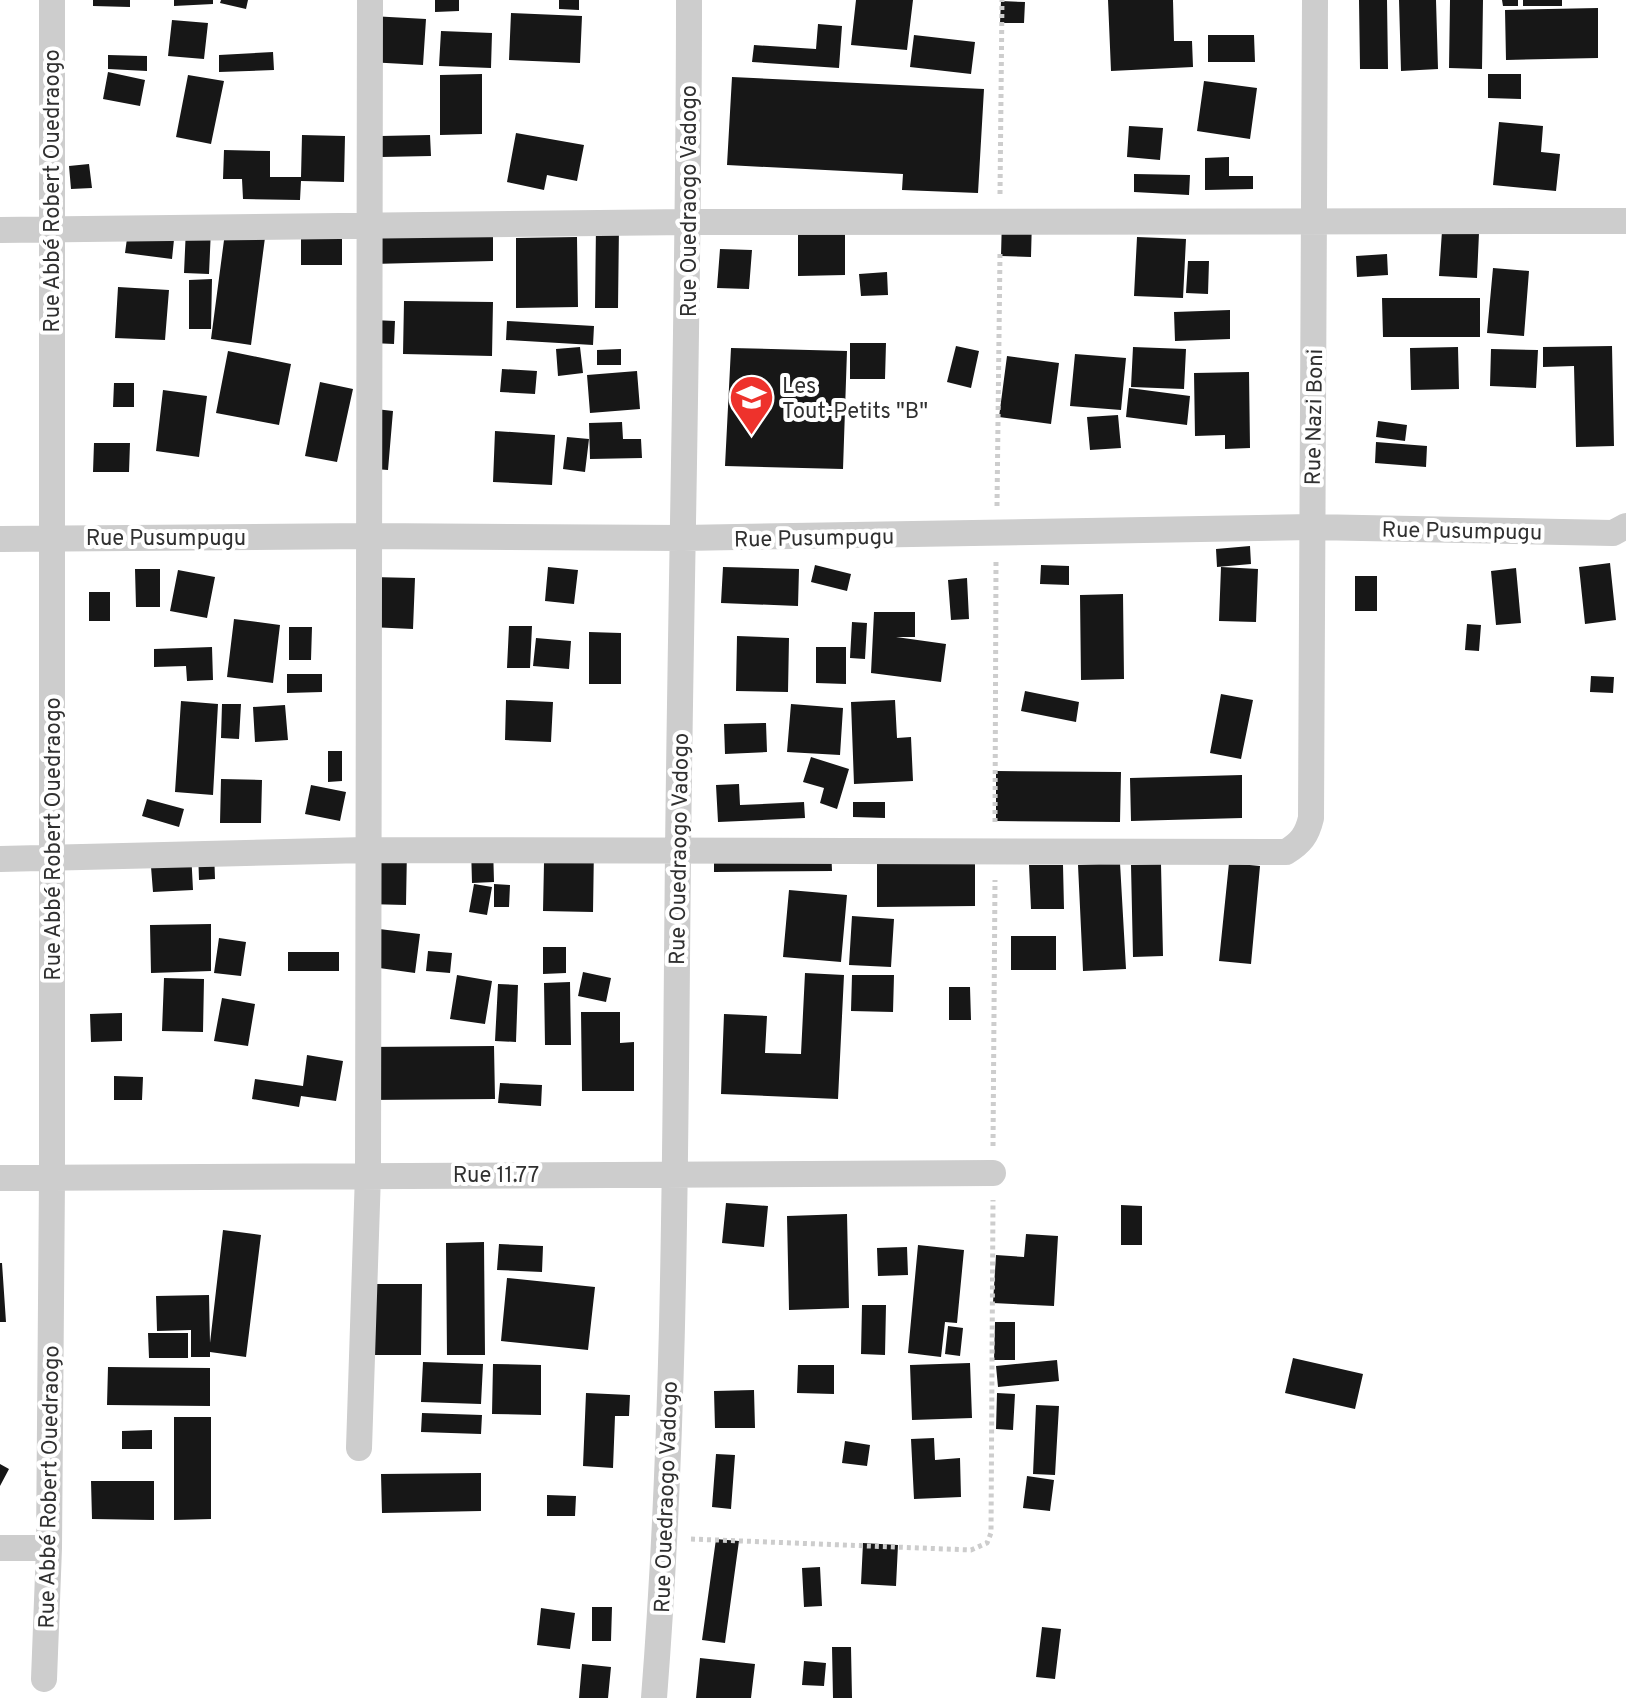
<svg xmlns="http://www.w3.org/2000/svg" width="1626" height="1698" viewBox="0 0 1626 1698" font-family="Overpass,sans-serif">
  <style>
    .building { fill: #171717 }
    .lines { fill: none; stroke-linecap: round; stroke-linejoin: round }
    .path { stroke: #cdcdcd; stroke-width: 5; stroke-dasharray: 4 4; stroke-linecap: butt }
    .street { stroke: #cdcdcd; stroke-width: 26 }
    .labels { text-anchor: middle; stroke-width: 8; stroke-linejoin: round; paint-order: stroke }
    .street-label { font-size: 22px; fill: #303030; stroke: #fff }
    .poi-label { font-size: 22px; fill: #303030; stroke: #fff; text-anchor: start }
  </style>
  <rect width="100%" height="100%" fill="#fff"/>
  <path class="building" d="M93,0H130V7L93,6Z
    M174,0H213V4L174,6Z
    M221,0H248L246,9L220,3Z
    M435,0H459V11L435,12Z
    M559,0H579V10L559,9Z
    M856,0H913L907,50L851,45Z
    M1108,0H1173L1174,41H1192L1193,67L1111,71Z
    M1359,0H1387L1388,69H1360Z
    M1399,0H1436L1438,69L1401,71Z
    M1450,0H1483L1482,69L1449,68Z
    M1502,0H1518V6H1503Z
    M1523,0H1562V6H1523Z
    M1001,1L1025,2L1024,23H1000Z
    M1598,8V58L1506,60L1505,10Z
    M511,13L582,16L580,63L509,60Z
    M371,16L426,19L423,65L368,62Z
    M172,20L208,23L204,59L168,56Z
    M818,24L842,26L839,68L752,62L754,45L816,49Z
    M441,31L492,33L491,68L439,66Z
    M914,35L975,42L971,74L910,67Z
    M1208,35H1254L1255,62H1208Z
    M273,52L274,70L219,72V55Z
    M108,55L147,56V71L108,69Z
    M108,72L145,80L140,106L103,99Z
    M482,74V134L440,135V75Z
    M1488,74H1521V99L1488,98Z
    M188,75L224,81L211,144L176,137Z
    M732,77L984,89L978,193L902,190L903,174L727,165Z
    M1204,81L1257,88L1250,139L1197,131Z
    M1499,122L1543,126L1541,152L1560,154L1556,191L1493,185Z
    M1129,126L1163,128L1160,160L1127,157Z
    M516,133L584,145L577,181L547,175L544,190L507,182Z
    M302,135L345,136L344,182L301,181L300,200L243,199L242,179H223L224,150L270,151V177H301Z
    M430,135L431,156L381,157V136Z
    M1229,157V176H1253V189L1205,190V158Z
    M89,164L92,188L71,189L69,166Z
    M1134,174L1190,175L1189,195L1134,192Z
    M1002,218L1032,219L1031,257L1001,256Z
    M129,224L175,230L172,259L125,253Z
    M226,225L266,230L251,345L211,339Z
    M493,225V261L372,264V228Z
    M596,225H619L618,308H595Z
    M845,225V275L798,276V226Z
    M301,227H342V265H301Z
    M186,228L211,229L209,274L184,273Z
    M1442,231L1479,233L1477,278L1439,276Z
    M577,237L578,307L516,308V238Z
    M1137,237L1186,239L1183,298L1134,296Z
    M720,249L752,250L749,289L717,288Z
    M1387,254L1388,275L1357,277L1356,256Z
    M1188,261H1209L1208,294L1186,293Z
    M1493,268L1529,271L1524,336L1487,333Z
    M887,272L888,295L861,296L859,274Z
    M212,279L211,329H189V280Z
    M118,287L169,290L165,340L115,338Z
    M1382,298H1480V337H1383Z
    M404,301L493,302L492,356L403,354Z
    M1230,310V339L1175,341L1174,312Z
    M373,320L395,321L394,344L372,343Z
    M507,321L594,326L593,345L506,340Z
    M850,343H886L885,379H850Z
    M956,346L979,351L971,388L947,382Z
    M1612,346L1614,446L1576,447L1574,366L1543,367V347Z
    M580,347L583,373L558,376L556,349Z
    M1133,347L1186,349L1184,389L1131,387Z
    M1458,347L1459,389L1411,390L1410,348Z
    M731,348L847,351L843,469L725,466Z
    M621,349V365H597V350Z
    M1491,349L1538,350L1536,388L1490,386Z
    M228,351L291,364L279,425L216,413Z
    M1075,354L1126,358L1121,410L1070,406Z
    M1007,356L1059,363L1051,424L999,417Z
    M502,369L537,371L535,394L500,392Z
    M637,371L640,409L590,413L587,375Z
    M1249,372L1250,448L1225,449V435L1195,436L1194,373Z
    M320,382L353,389L337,462L305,456Z
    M114,383H134V407H113Z
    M1129,388L1190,396L1187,425L1126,417Z
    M163,390L207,396L199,457L156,451Z
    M367,408L393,411L388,470L362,468Z
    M1118,415L1121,448L1090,450L1087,417Z
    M1378,421L1407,425L1405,441L1376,437Z
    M622,422L623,439H641L642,458L590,459L589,423Z
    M495,431L555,435L552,485L493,482Z
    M567,437L589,439L585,472L563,469Z
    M1376,442L1427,446L1426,467L1375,463Z
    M94,443H130L129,472H93Z
    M1250,546L1251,564L1217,567L1216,549Z
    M1610,563L1616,620L1585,624L1579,567Z
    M815,565L851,574L847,591L811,582Z
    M1041,565L1069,566V585L1040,584Z
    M548,567L578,570L574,604L545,601Z
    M723,567L799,569L798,606L721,603Z
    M1221,567L1258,569L1256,622L1219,621Z
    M1516,568L1521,623L1496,625L1491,571Z
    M135,569H160V607H136Z
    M178,570L215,577L207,618L170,611Z
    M1355,576H1377V611H1355Z
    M372,577L415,578L413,629L370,627Z
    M967,578L969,619L951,620L948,580Z
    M89,592H110V621H89Z
    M1123,594L1124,679L1081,680L1080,595Z
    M874,612H915V637H896L946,644L941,682L871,673Z
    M234,619L280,625L273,683L227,677Z
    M852,622L867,623L865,659L850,658Z
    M1467,624L1481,625L1479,651L1465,650Z
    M509,626H532L530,668H507Z
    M289,627H312L311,660H289Z
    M589,632L621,633V684H589Z
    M737,636L789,638L788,692L736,691Z
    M536,638L571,641L569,669L533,666Z
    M212,647L213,680L187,681L186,666L154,667V649Z
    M816,647H846V684L816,683Z
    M287,674H322V692L287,693Z
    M1591,676L1614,677L1613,693L1590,692Z
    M1025,691L1079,702L1076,722L1021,711Z
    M1221,694L1253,700L1241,759L1210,753Z
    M506,700L553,702L551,742L505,740Z
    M895,700L897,738L911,737L913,781L854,784L851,702Z
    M181,701L218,704L213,795L175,792Z
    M222,704H241L239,739L221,738Z
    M791,704L843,708L840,755L787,752Z
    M285,705L288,740L255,742L253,707Z
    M766,723L767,752L725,754L724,724Z
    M328,751H342V781L328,782Z
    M811,757L849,769L837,809L820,803L824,788L803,782Z
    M996,771L1121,772L1120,822L996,821Z
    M1242,775V818L1131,821L1130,778Z
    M221,779L262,780L261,823H220Z
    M739,784L740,805L804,802L805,818L718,822L716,785Z
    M311,785L346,792L340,821L305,814Z
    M147,799L184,809L179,827L142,816Z
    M853,802H885V818L853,817Z
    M831,845L832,871L714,872V846Z
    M493,846L494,882L472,883L471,847Z
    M594,846L593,912L543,911L544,863Z
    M367,847L407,848L406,905L366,904Z
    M198,850H214L215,879L199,880Z
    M191,851L193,890L153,892L150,854Z
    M877,862H975V906L877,907Z
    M1120,863L1126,969L1083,971L1078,865Z
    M1229,863L1260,866L1251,964L1219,961Z
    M1161,864L1163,956L1133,957L1131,865Z
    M1029,865H1063L1064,909H1031Z
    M474,884L492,887L487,915L469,912Z
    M494,884L510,885L509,907H494Z
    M789,890L847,895L841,962L783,957Z
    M852,916L894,919L891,967L849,965Z
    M211,924V971L151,973L150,925Z
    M371,928L420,934L415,973L365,966Z
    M1011,936H1056V970H1011Z
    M219,938L246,942L241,976L214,973Z
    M543,947H566V973L543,974Z
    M428,951L452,953L450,973L426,971Z
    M288,952H339V971H288Z
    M583,972L611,978L606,1002L578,996Z
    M805,973L844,975L838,1099L721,1094L724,1014L767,1016L765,1053L801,1054Z
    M457,975L492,981L485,1024L450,1019Z
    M852,975H894L893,1012L851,1011Z
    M164,978L204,979L203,1032L162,1031Z
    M570,982L571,1045H545L544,983Z
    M498,984L518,985L516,1042L495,1041Z
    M949,987H970L971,1020H949Z
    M222,998L255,1004L248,1046L214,1041Z
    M581,1012H620V1043L634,1042V1091H582Z
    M122,1013V1041L91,1042L90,1014Z
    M494,1046L495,1099L365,1100V1047Z
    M307,1055L343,1061L336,1101L301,1096L299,1107L252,1099L255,1079L303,1086Z
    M114,1076L143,1077L142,1100H114Z
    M500,1083L542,1085L541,1106L498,1103Z
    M726,1203L768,1206L764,1247L722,1243Z
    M1121,1205L1142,1206V1245H1121Z
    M847,1214L849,1308L789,1310L787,1216Z
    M223,1230L261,1235L246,1357L210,1352V1357H191V1330L157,1331L156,1296L209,1295L210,1343Z
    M1026,1234L1058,1236L1054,1306L993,1303L996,1255L1024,1257Z
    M484,1242L485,1355H447L446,1243Z
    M499,1244L543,1246L542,1272L497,1270Z
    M918,1245L964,1250L957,1323L945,1322L941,1357L908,1353Z
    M907,1247L908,1275L878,1276L877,1248Z
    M0,1263H2L6,1322H0Z
    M507,1278L595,1287L588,1350L501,1341Z
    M365,1284H422L421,1355H365Z
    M862,1305H886L885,1355L861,1354Z
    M995,1322H1015V1360H994Z
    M948,1326L963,1328L960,1356L945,1354Z
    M148,1333H188V1358H149Z
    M1293,1358L1363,1374L1355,1409L1285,1393Z
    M1057,1360L1059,1381L998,1387L996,1366Z
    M423,1362L483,1364L481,1404L421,1402Z
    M970,1363L972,1418L912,1420L910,1365Z
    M493,1364L541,1365V1415L492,1414Z
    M798,1365H834V1394L797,1393Z
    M108,1367L210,1368V1406L107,1405Z
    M754,1390L755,1428H715L714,1391Z
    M586,1393L630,1395L629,1416H615L613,1468L583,1466Z
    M997,1393L1015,1394L1013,1430L996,1429Z
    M1036,1405L1059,1406L1055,1475L1033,1474Z
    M422,1413L482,1415L481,1434L421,1432Z
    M174,1417H211V1519L174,1520Z
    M152,1430V1449H122V1431Z
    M934,1438L935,1460L960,1458L961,1497L914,1499L911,1439Z
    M845,1441L870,1445L867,1466L842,1463Z
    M716,1454L735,1455L731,1509L712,1507Z
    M0,1464L9,1469L0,1486Z
    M481,1473V1511L382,1513L381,1474Z
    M1027,1476L1054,1480L1050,1511L1023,1508Z
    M91,1481H154V1520L92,1519Z
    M547,1495L576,1496L575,1516H547Z
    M716,1539L739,1541L725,1643L702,1640Z
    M863,1543L898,1545L896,1586L861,1584Z
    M820,1567L822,1606L804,1607L802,1568Z
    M592,1607H612L611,1641H592Z
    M541,1608L575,1613L570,1649L537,1645Z
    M1042,1627L1061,1629L1055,1679L1036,1677Z
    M832,1647H851L852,1698H833Z
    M700,1658L755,1664L751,1698H696Z
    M804,1661L826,1663L824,1686L802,1685Z
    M582,1664L611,1667L608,1698H579Z"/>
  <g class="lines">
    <path class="path" d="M1000,194L1002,0
      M997,506L1000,252
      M995,822L996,560
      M993,1146L995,880
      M691,1539L971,1550L987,1543L991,1533L993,1200"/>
    <path class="street" d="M0,230L689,222L1626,221
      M0,539L369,536L683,538L1312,527L1613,533L1626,526
      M0,859L366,850L1286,852C1301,843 1307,835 1311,818L1315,0
      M0,1178L993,1173
      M359,1448L368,1174L370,0
      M0,1548H49
      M44,1679L49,1548L52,1179V0
      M654,1698C676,1417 675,1135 678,854C681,569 689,285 689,0"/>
  </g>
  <defs>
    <symbol id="school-pin" viewBox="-11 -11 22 30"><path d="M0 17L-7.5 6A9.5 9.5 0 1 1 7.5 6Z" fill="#ee322c" stroke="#fff"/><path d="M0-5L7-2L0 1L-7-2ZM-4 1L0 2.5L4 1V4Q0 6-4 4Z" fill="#fff"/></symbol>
  </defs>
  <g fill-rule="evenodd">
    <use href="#school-pin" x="726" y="372" width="51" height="69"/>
  </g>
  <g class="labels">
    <g class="street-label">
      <text transform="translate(51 191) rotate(-90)" y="8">Rue Abbé Robert Ouedraogo</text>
      <text transform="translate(688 201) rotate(-90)" y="8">Rue Ouedraogo Vadogo</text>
      <text transform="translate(1313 417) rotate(-89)" y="8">Rue Nazi Boni</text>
      <text transform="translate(1462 530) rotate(1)" y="8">Rue Pusumpugu</text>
      <text x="166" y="545">Rue Pusumpugu</text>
      <text transform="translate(814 537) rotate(-1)" y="8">Rue Pusumpugu</text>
      <text transform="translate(52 839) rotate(-90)" y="8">Rue Abbé Robert Ouedraogo</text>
      <text transform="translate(678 849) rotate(-89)" y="8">Rue Ouedraogo Vadogo</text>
      <text x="496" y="1182">Rue 11.77</text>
      <text transform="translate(48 1487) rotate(-89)" y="8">Rue Abbé Robert Ouedraogo</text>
      <text transform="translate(665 1497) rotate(-88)" y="8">Rue Ouedraogo Vadogo</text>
    </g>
    <g class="poi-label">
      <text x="782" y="393">Les<tspan x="782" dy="25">Tout-Petits "B"</tspan></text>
    </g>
  </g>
</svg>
